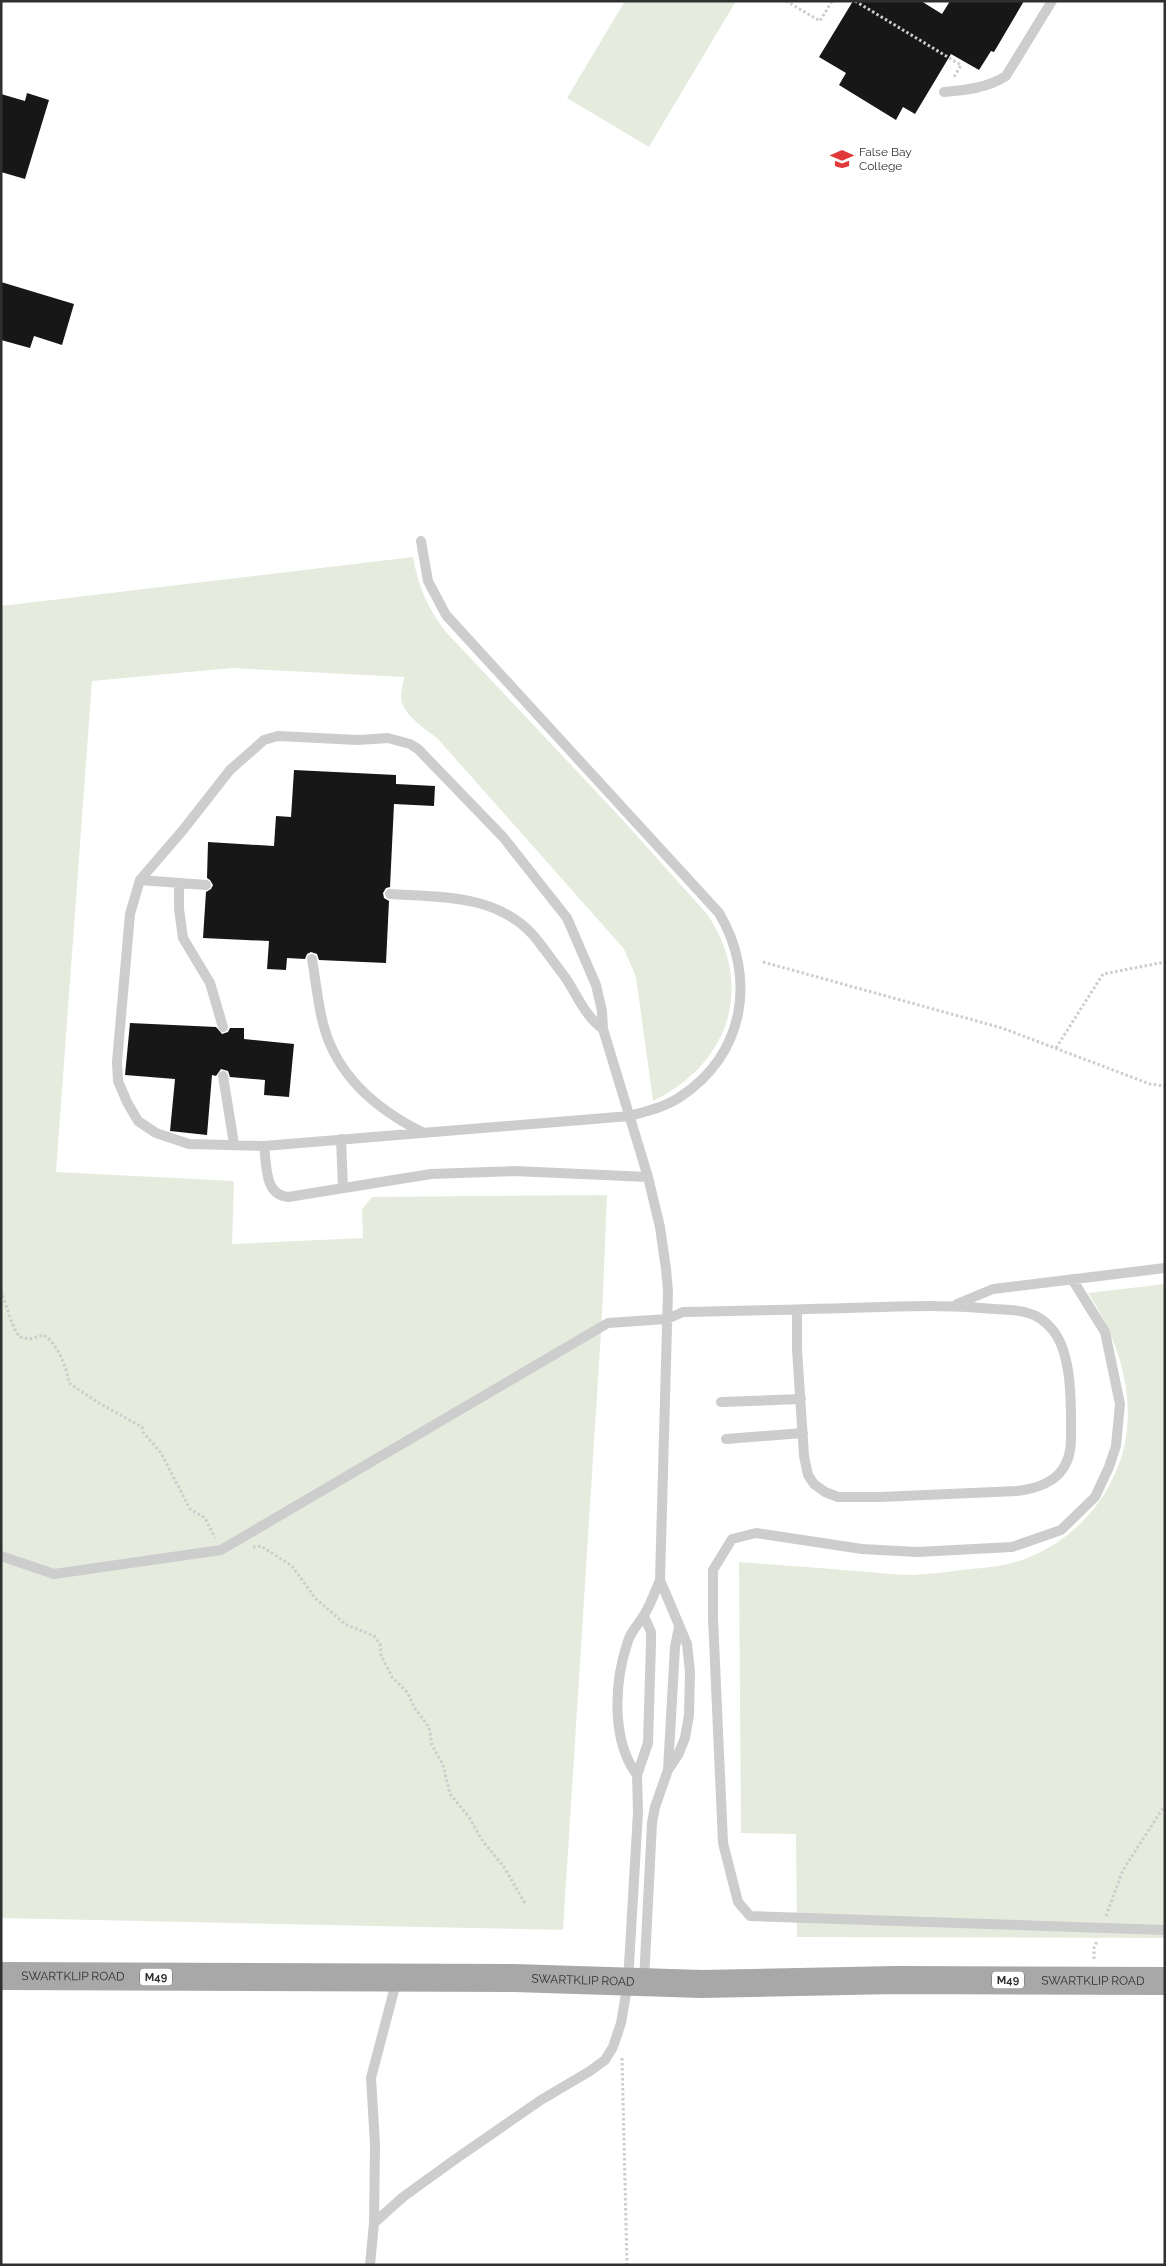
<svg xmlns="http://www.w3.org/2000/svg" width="1166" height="2266" viewBox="0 0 1166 2266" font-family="Raleway,sans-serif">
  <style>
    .green { fill: #e5ecde }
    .building { fill: #171717 }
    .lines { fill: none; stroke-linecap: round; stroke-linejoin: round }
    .path { stroke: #cdcdcd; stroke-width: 3; stroke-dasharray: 2.5 2.5; stroke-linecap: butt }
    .service { stroke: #cdcdcd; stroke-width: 10 }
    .primary { stroke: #a8a8a8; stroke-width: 28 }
    .labels { text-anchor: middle; stroke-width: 5; stroke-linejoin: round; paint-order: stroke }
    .shield { fill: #fff; stroke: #6e6e6e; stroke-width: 1 }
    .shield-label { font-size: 11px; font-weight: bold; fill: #303030 }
    .poi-label { font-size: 12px; fill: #303030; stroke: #fff; text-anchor: start }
    .street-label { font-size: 12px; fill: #303030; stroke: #fff }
  </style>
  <rect width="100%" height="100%" fill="#fff"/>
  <path class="green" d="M625,1H736L649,147L567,98Z
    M413,557C418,586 428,609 446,632L619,816L707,914C756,986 729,1064 653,1101L636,977L624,949L438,739C426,729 402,715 401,697C401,691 403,684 404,677L232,668L92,681L56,1172L234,1181L232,1244L363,1238L362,1209L372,1197L607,1195L602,1317L563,1930L1,1918V606Z
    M1165,1284V1938L797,1937L796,1834L741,1833L739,1562C778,1565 817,1568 856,1571C875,1572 894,1575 913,1575C929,1574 946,1572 962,1570C982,1568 1002,1567 1022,1560C1070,1543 1107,1504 1122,1455C1138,1399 1119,1340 1088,1293Z"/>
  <path class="building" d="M853,1H921L942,14L950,1H1024L994,52L991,51L979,70L951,54L915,114L903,107L896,120L839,85L846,73L819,57Z
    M27,93L49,100L25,179L1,172V94L25,101Z
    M1,282L74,304L62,345L34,336L30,348L1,340Z
    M294,770L396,775V784L435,786L434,806L394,804L390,887L386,888L383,893L384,898L389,901L386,963L319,960L317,954L311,952L307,954L305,959L287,958L286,970L267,969L269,941L203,938L206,892L211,889L213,885L210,880L207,878L208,842L274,846L276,816L291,817Z
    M130,1023L216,1027L222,1034L228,1032L230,1028H244V1039L294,1044L289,1097L264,1095L265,1080L230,1077L228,1071L221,1069L216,1076L212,1075L207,1135L170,1131L175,1079L125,1075Z"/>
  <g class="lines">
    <path class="path" d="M786,1L820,21L832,1
      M855,1L961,65L953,79
      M763,962L1002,1028L1150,1084L1165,1086
      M1056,1048L1103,974L1165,962
      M1,1291C7,1305 11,1327 20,1337L30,1339L43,1335C58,1343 66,1366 69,1383L97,1402L142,1427L143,1432L161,1453L190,1509L205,1518L215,1538
      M253,1547L261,1546L292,1566L315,1598L331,1612L345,1624L374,1636L380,1644L381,1655L392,1677L408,1693L414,1707L429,1727L432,1745L443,1765L450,1794L469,1817L482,1840L504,1867L526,1905
      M1106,1916L1123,1870L1165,1805
      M1094,1959V1948L1097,1941
      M622,2058L627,2265"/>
    <path class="service" d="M944,92C967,90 987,88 1006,76L1052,1
      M421,541L428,581L446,615L719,913C757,977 745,1055 680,1097C665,1107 647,1111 630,1116L264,1146L189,1144L156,1133L138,1121L127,1102L118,1081L117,1062L130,914L140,880L183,830L230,770L264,740L278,736L358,740L388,738L410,744L418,749L503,837L567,918L596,985L602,1011L603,1029L648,1177L660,1227L666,1269L668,1291L660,1580C655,1591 651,1604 644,1615C639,1624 631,1631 628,1641C614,1682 611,1740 637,1775
      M140,880L206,885
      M179,883V909L183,938L210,983L223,1027
      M390,894C439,897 496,894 533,935C544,948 554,963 565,977C577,995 585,1016 603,1029
      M312,959C316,982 318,1006 324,1027C338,1077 379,1111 424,1133
      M223,1076L234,1144
      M341,1139L343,1188
      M264,1146C267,1165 264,1195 288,1197L431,1174L514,1171L648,1177
      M1072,1279L1105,1332L1120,1404L1116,1446L1109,1467L1095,1497L1061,1530L1012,1547L917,1552L862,1549L756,1533L732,1539L713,1570V1618L723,1843L738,1902L750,1916L1165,1930
      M957,1304L993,1289L1165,1268
      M721,1402L801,1399
      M726,1439L803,1433
      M1,1556L54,1574L221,1550L608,1323L667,1319L683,1312C749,1311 815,1309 881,1307C919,1306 956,1305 994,1309C1005,1310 1017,1309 1028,1313C1036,1315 1045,1321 1050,1327C1073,1350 1071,1406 1071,1436C1072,1473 1050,1487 1017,1491L880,1497H838L825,1492L814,1484L808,1475L804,1456L797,1349V1310
      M660,1580L687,1644L690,1672L689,1715L685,1738L678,1755L668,1770
      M644,1981L652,1823L655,1807L668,1770L675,1647L679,1627
      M374,2223L403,2197L457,2158L541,2100L590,2071L605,2060L613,2047L621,2023L628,1982L638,1812L637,1775L648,1743L651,1643V1632L644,1616
      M370,2265L374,2223L375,2144L371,2078L397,1979"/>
    <path class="primary" id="s1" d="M1,1976L514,1978L702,1984L896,1980L1165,1981"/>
  </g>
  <defs>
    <symbol id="school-bare" viewBox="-9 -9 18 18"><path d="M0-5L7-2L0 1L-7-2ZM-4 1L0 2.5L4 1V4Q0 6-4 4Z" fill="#e13839" stroke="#fff" stroke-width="2.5" paint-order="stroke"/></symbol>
  </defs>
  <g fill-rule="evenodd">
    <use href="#school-bare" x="826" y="143" width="32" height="32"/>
  </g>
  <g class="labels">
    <g class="shield">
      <rect x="140" y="1968.5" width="32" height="17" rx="4"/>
      <rect x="992" y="1971.5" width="32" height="17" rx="4"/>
    </g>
    <g class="shield-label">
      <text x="156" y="1981">M49</text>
      <text x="1008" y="1984">M49</text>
    </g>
    <g class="poi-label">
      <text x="859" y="156">False Bay<tspan x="859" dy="14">College</tspan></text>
    </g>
    <g class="street-label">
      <text dy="4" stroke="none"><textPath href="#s1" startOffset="72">SWARTKLIP ROAD</textPath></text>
      <text dy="4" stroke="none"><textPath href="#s1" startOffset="582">SWARTKLIP ROAD</textPath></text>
      <text dy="4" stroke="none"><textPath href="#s1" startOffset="1092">SWARTKLIP ROAD</textPath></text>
    </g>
  </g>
  <rect width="1166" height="2266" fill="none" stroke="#303030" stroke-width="5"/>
</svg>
